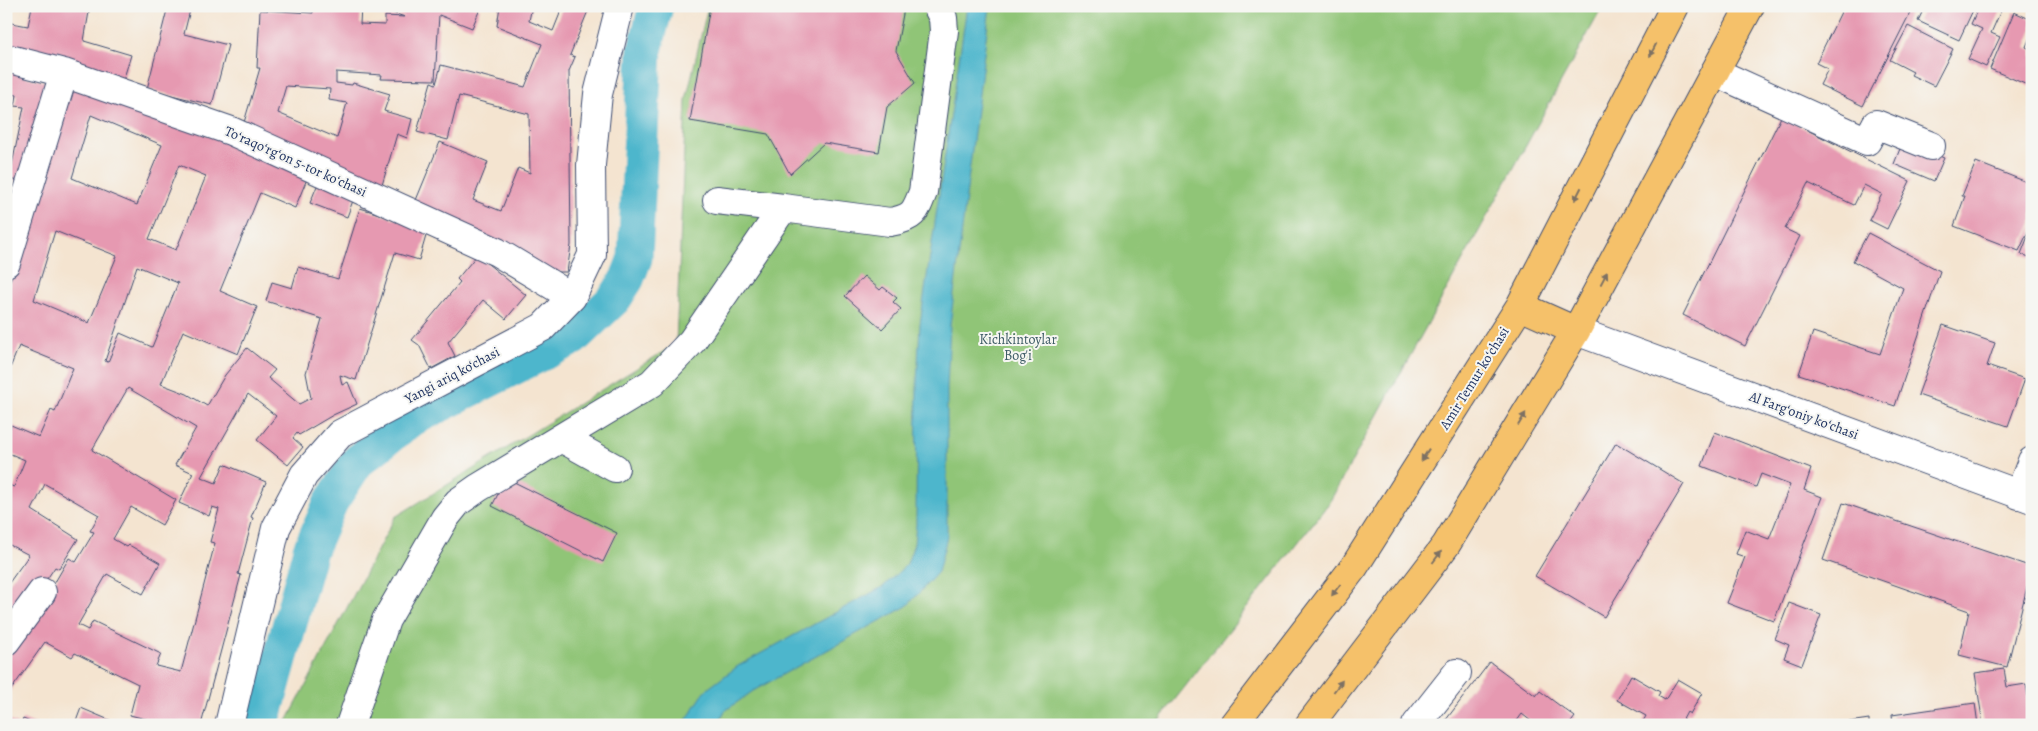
<svg xmlns="http://www.w3.org/2000/svg" width="2038" height="731" viewBox="0 0 2038 731" font-family="Alegreya,serif">
  <style>
    .green { fill: #90c577; stroke: #567a6a }
    .water { fill: #4eb6cc; stroke: #347295 }
    .lines { fill: none; stroke-linecap: round; stroke-linejoin: round }
    .canal { stroke: #4eb6cc; stroke-width: 35 }
    .building { fill: #e699b1; fill-rule: evenodd }
    .minor-casing { stroke: #3c4a6f; stroke-width: 30 }
    .major-casing { stroke: #3c4a6f; stroke-width: 30 }
    .minor { stroke: #fff; stroke-width: 28 }
    .major { stroke: #f5c16b; stroke-width: 28 }
    .oneway { fill: #7d7164 }
    .labels { text-anchor: middle; stroke-width: 4; stroke-linejoin: round; paint-order: stroke }
    .street-label { font-size: 14px; fill: #1b2f5e; stroke: #f6f6f2 }
    .park-label { font-size: 14px; fill: #3e5c66; stroke: #f6f6f2 }
  </style>
  <rect width="100%" height="100%" fill="#f6f6f2"/>
  <filter id="ink" filterUnits="userSpaceOnUse"><feTurbulence type="fractalNoise" baseFrequency=".02" numOctaves="2"/><feDisplacementMap in="SourceGraphic" scale="10" xChannelSelector="R" yChannelSelector="G"/><feConvolveMatrix kernelMatrix="1 2 1 2 8 2 1 2 1" color-interpolation-filters="sRGB"/></filter>
  <filter id="wash" filterUnits="userSpaceOnUse"><feTurbulence type="fractalNoise" baseFrequency=".0096" numOctaves="4" result="noise"/><feDisplacementMap in="SourceGraphic" scale="20" xChannelSelector="R" yChannelSelector="G"/><feGaussianBlur stdDeviation="1.12" result="paint"/><feColorMatrix in="noise" values="0 0 0 0 0 0 0 0 0 0 0 0 0 0 0 0 0 1.4 0 .05"/><feComposite in="paint" operator="in"/></filter>
  <g filter="url(#wash)">
    <rect width="100%" height="100%" fill="#f4e4d0"/>
    <path class="green" d="M708,6H1603L1329,503L1155,725H285L395,517L676,344L686,100Z"/>
    <path class="water" d="M967,6H990L950,325L947,387V537L938,572L907,606L753,691L725,711L717,725H683L706,690L738,666L884,586L907,564L914,544L916,525L917,383L920,324Z"/>
    <g class="lines">
      <path class="canal" d="M260,725L266,710L310,550L331,502L357,462L410,420L573,338L615,298L627,279L635,258L645,50L656,6"/>
    </g>
    <g id="blocks">
      <path class="building" d="M32,6H90L84,41L131,55L123,81L6,47V22L28,26Z
        M168,6H191L184,34L228,45L212,105L147,89Z
        M313,6H361L360,24L385,25V16L405,17L393,13L394,6H472L480,9L472,28L439,15L435,80L381,79L382,75L336,72V83L352,85L353,83L390,94L384,111L412,119L407,138L397,134L380,192L243,126L260,68H257L260,10L313,13ZM286,86L330,89L329,100L347,103L337,138L278,113Z
        M500,6H532L529,21L553,31L563,6H590L570,55L575,57L569,71L571,245L567,272H552L414,205L440,142L488,162L473,200L501,211L518,168L530,173L529,114L459,96L448,140L417,132L431,82L436,84L441,65L525,87L542,44L497,26Z
        M710,6H890L904,9L896,51L915,83L887,107L879,152L824,143L790,174L768,134L690,121Z
        M1844,6H1896L1910,13L1863,106L1820,85L1828,69L1816,63Z
        M1925,6H1975L1959,40L1918,21Z
        M1979,6H2003L1991,33L2000,37L1986,67L1968,59L1982,29L1971,24Z
        M2014,12L2032,20V32L2026,47L2032,50V87L1990,69Z
        M1908,26L1953,49L1934,86L1911,75L1913,72L1890,60Z
        M6,65L23,69L22,76L50,83L29,183L9,179L24,107L15,106L17,95L6,93Z
        M71,82L309,174L295,208L260,193L220,291L257,307L238,354L183,331L161,384L187,394L207,406L225,375L247,348L275,370L268,378L299,404L311,398L306,373L322,319L266,301L272,282L292,288L298,267L338,279L360,208L428,229L419,260L395,253L356,380L340,375L342,385L348,382L357,404L333,415L299,435L297,433L293,438L303,447L288,465L257,440L276,416L248,394L201,477L216,483L224,464L266,482L251,517L253,518L238,574L241,575L201,725H168L130,715L138,684L75,653L72,657L45,642L6,697V652L40,608L69,558L76,562L94,532L90,531L99,515L45,484L32,510L78,539L59,569L55,567L18,622L6,614V587L29,555L6,543V484L14,487L25,460L6,452V437L11,425L39,437L51,410L55,412L73,368L19,346L6,378V294ZM91,115L162,145L137,205L72,178ZM179,165L206,176L176,250L149,239ZM55,231L117,256L89,323L34,300ZM137,266L178,283L152,347L120,333L108,362L105,361ZM128,388L196,428L175,465L193,473L179,503L209,516L212,507L219,509L210,542L215,543L181,672L156,666L161,654L93,621L88,630L78,625L107,574L143,594L160,563L129,545L127,547L113,539L131,507L162,525L176,500L92,450Z
        M1781,117L1910,181L1887,229L1869,220L1882,194L1864,185L1854,205L1808,183L1785,229L1800,236L1745,346L1683,315Z
        M1903,141L1944,158L1934,181L1894,164Z
        M1976,162L2029,183L2032,178V223L2019,251L1954,226L1965,196H1962Z
        M319,181L355,195L347,217L310,203Z
        M2032,226V258L2021,254Z
        M1868,233L1940,271L1895,406L1799,374L1813,332L1880,354L1903,288L1853,261Z
        M477,255L526,295L506,319L483,300L448,342L455,356L431,369L419,345L412,340L460,282L457,279Z
        M864,276L880,290L883,287L897,298L893,302L901,309L882,329L845,296Z
        M1943,325L1995,343L1987,366L2025,379L2008,426L1918,395Z
        M1715,432L1811,469L1804,490L1822,497L1774,621L1727,603L1745,557L1736,554L1745,530L1769,539L1790,485L1761,474L1756,487L1702,466Z
        M1616,443L1684,484L1604,617L1535,576Z
        M506,478L617,533L603,562L492,506Z
        M1843,503L2032,567L2007,667L1959,655L1969,611L1823,560Z
        M1789,603L1821,615L1802,665L1784,658L1789,645L1775,639Z
        M1490,662L1536,696L1540,691L1575,717L1569,725H1536L1522,714L1514,725H1442Z
        M2004,669L2007,687L2026,684L2032,721L2005,725H1983L1975,673Z
        M1631,675L1660,692L1658,696L1665,700L1678,679L1702,693L1690,714L1687,712L1680,725H1641L1646,716L1617,700Z
        M1975,703L1978,725H1893L1892,715Z
        M81,708L121,725L75,724Z
        M6,719L19,725H6Z
        M23,719L37,725H20Z
        M143,719L156,725H141Z
        M1869,719V725H1836L1835,724Z"/>
    </g>
  </g>
  <g filter="url(#ink)">
    <use href="#blocks" fill-opacity="0" stroke="#3c4a6f" stroke-width="1"/>
    <g class="lines">
      <defs>
        <path id="minor" d="M6,58L64,73L231,131L497,252L572,297
          M1715,72L1867,141L1876,124L1931,146
          M717,200L783,208
          M6,263L64,73
          M1576,331L2032,499
          M561,438L615,468
          M2019,495L2032,461
          M6,641L42,592
          M229,725L276,528L304,475L340,434L543,327L572,297L592,255L591,165L598,94L620,6
          M350,725L386,620L445,518L458,502L478,488L652,383L692,341L783,208L890,222C913,218 915,213 923,192L944,31L943,18L937,6
          M1416,725L1457,673"/>
        <path id="major" d="M1520,306L1576,331
          M1233,725L1354,567L1520,306L1675,6
          M1309,725L1446,545L1576,331L1750,6"/>
      </defs>
      <use href="#minor" class="minor-casing"/>
      <use href="#major" class="major-casing"/>
      <use href="#minor" class="minor"/>
      <use href="#major" class="major"/>
    </g>
    <defs><path id="oneway-solid" d="M-6-.8H1V-3.2L6.5 0L1 3.2V.8H-6Z" transform="scale(1.25)"/></defs>
    <g class="oneway">
      <use href="#oneway-solid" transform="translate(1653 50) rotate(117)"/>
      <use href="#oneway-solid" transform="translate(1578 194) rotate(117)"/>
      <use href="#oneway-solid" transform="translate(1604 278) rotate(-62)"/>
      <use href="#oneway-solid" transform="translate(1522 419) rotate(-59)"/>
      <use href="#oneway-solid" transform="translate(1425 455) rotate(122)"/>
      <use href="#oneway-solid" transform="translate(1437 557) rotate(-53)"/>
      <use href="#oneway-solid" transform="translate(1336 590) rotate(127)"/>
      <use href="#oneway-solid" transform="translate(1338 686) rotate(-53)"/>
    </g>
  </g>
  <g class="labels">
    <g class="street-label">
      <text transform="translate(296 161) rotate(24)" y="5">Toʻraqoʻrgʻon 5-tor koʻchasi</text>
      <text transform="translate(452 375) rotate(-28)" y="5">Yangi ariq ko‘chasi</text>
      <text transform="translate(1474 378) rotate(-58)" y="5">Amir Temur koʻchasi</text>
      <text transform="translate(1804 415) rotate(20)" y="5">Al Fargʻoniy koʻchasi</text>
    </g>
    <g class="park-label">
      <text x="1018" y="344">Kichkintoylar<tspan x="1018" dy="16">Bog'i</tspan></text>
    </g>
  </g>
  <rect width="2038" height="731" fill="none" stroke="#f6f6f2" stroke-width="25"/>
</svg>
